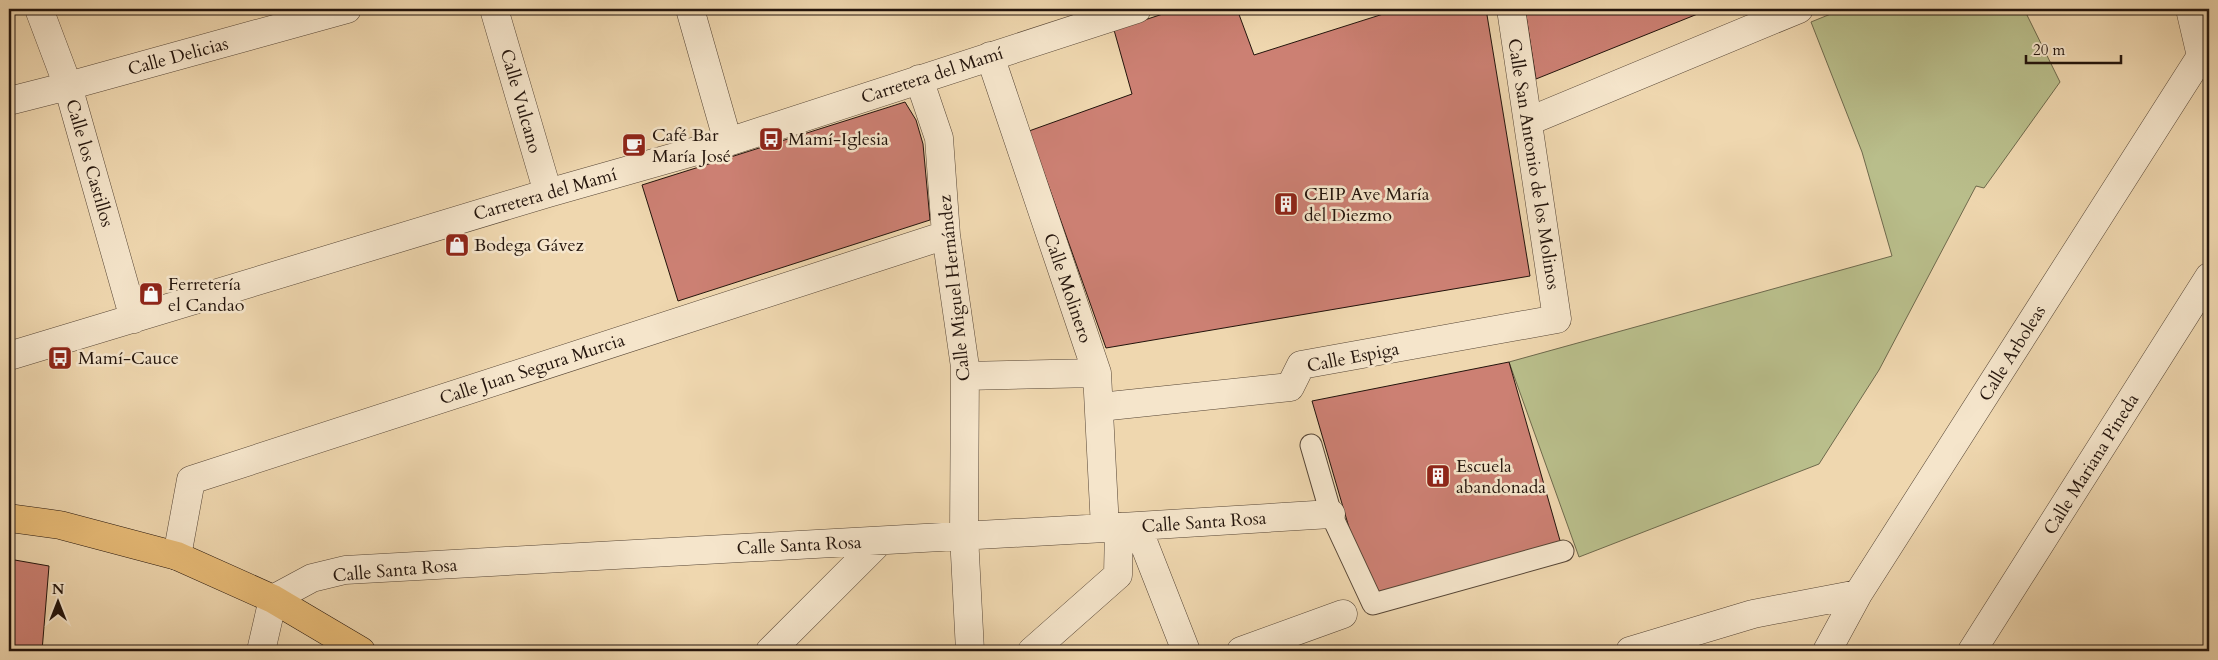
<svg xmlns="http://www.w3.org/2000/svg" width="2218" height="660" viewBox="0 0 2218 660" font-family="Cardo,serif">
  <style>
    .green { fill: #b9be8b; stroke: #6e694c }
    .building { fill: #cc8073; stroke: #23140c }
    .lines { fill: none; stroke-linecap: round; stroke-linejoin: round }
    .pedestrian-casing { stroke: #564535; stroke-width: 23 }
    .minor-casing { stroke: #564535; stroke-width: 29 }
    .tertiary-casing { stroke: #564535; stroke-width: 29 }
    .primary-casing { stroke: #23140c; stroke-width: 29 }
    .pedestrian { stroke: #f5e5cb; stroke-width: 21 }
    .minor { stroke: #f5e5cb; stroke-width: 28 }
    .tertiary { stroke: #f5e5cb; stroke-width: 28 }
    .primary { stroke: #e8bc78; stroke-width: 28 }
    .labels { text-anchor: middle; stroke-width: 5; stroke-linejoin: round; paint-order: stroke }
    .street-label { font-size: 18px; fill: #23140c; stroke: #f5e5cb }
    .poi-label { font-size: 18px; fill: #23140c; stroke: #f5e5cb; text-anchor: start }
  </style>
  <rect width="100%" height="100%" fill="#efd7af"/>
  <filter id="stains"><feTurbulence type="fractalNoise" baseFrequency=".004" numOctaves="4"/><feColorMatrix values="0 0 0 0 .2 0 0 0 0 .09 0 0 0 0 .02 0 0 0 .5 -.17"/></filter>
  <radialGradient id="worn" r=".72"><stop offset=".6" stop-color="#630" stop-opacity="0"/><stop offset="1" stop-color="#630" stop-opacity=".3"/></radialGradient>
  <path class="green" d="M1843,9H2024L2060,82L1984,188L1976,186L1879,370L1819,464L1579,557L1509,362L1892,256L1862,152L1811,22Z"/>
  <path class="building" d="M1178,9H1237L1254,55L1399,9H1486L1530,276L1106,348L1029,131L1132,94L1114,30Z
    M1525,9H1710L1536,79Z
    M905,102L916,120L923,144L930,220L678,301L642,185Z
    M1509,362L1563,551L1369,596L1312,401Z
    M9,559L49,566L42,651H9Z"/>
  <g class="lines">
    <defs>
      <path id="pedestrian" d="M1311,445L1331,514L1373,604L1563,551"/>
      <path id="minor" d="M39,9L68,86L134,319
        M494,9L548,193
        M690,9L728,142
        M990,56L1097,373L1105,528
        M919,79L939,138L946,235L965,367L964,535L970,651
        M9,101L68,86L347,9
        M1529,121L1799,9
        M9,356L548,193L728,142L1137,9
        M965,376L1097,373
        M1100,407L1290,387L1301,365L1557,319L1511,9
        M1137,526L1186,651
        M177,556L191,480L946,235
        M261,651L273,599L312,578L345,570L1105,528L1331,514
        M770,651L880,541
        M1032,651L1118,575L1119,527
        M1241,651L1343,614
        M1630,651L1753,614L1858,594
        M1827,651L1858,594L2201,56L2190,9"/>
      <path id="tertiary" d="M1972,651L2209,277"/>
      <path id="primary" d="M9,518L60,525L177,556L273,599L361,651"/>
    </defs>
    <use href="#pedestrian" class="pedestrian-casing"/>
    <use href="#minor" class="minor-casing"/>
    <use href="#tertiary" class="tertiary-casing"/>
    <use href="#primary" class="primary-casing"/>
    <use href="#pedestrian" class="pedestrian"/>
    <use href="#minor" class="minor"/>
    <use href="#tertiary" class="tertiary"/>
    <use href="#primary" class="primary"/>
  </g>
  <defs>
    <symbol id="bus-square" viewBox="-11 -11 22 22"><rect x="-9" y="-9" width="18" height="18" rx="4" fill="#8f2418" stroke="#f5e5cb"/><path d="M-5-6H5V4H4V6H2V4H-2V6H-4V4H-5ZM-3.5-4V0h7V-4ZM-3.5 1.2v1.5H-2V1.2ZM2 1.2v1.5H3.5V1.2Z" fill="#fff"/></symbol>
    <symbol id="cafe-square" viewBox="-11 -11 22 22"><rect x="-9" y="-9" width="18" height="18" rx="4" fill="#8f2418" stroke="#f5e5cb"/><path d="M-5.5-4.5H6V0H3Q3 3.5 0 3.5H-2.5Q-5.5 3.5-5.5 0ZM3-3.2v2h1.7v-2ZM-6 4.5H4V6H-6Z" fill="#fff"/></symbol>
    <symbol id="building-square" viewBox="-11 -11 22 22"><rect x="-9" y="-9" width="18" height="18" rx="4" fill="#8f2418" stroke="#f5e5cb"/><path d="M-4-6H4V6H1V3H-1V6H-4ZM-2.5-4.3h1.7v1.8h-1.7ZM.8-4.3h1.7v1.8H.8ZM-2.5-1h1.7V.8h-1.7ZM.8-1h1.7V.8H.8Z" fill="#fff"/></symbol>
    <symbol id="shop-square" viewBox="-11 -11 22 22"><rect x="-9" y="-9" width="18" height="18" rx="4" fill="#8f2418" stroke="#f5e5cb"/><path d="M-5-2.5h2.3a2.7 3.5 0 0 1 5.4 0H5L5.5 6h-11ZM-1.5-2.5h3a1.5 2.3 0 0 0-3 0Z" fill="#fff"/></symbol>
  </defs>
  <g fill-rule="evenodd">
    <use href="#bus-square" x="757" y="125" width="28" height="28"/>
    <use href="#cafe-square" x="620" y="131" width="28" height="28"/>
    <use href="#building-square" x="1272" y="190" width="28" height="28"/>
    <use href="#shop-square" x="443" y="231" width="28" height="28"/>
    <use href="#shop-square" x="137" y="280" width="28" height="28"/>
    <use href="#bus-square" x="46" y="344" width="28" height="28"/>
    <use href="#building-square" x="1424" y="462" width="28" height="28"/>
  </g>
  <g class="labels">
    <g class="street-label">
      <text transform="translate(178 56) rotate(-15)" y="6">Calle Delicias</text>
      <text transform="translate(932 75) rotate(-18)" y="6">Carretera del Mamí</text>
      <text transform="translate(521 101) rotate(74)" y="6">Calle Vulcano</text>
      <text transform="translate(90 163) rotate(74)" y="6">Calle los Castillos</text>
      <text transform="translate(1534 164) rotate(81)" y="6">Calle San Antonio de los Molinos</text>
      <text transform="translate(545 194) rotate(-16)" y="6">Carretera del Mamí</text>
      <text transform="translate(954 288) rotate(-96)" y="6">Calle Miguel Hernández</text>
      <text transform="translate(1068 288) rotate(71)" y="6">Calle Molinero</text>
      <text transform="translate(2012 353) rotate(-58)" y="6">Calle Arboleas</text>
      <text transform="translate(1353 357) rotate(-11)" y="6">Calle Espiga</text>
      <text transform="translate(532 369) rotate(-18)" y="6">Calle Juan Segura Murcia</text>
      <text transform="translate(2091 464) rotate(-58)" y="6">Calle Mariana Pineda</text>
      <text transform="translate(1204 522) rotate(-4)" y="6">Calle Santa Rosa</text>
      <text transform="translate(799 545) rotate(-3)" y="6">Calle Santa Rosa</text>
      <text transform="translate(395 570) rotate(-5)" y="6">Calle Santa Rosa</text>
    </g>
    <g class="poi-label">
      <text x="652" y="141">Café Bar<tspan x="652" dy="21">María José</tspan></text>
      <text x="788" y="145">Mamí-Iglesia</text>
      <text x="1304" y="200">CEIP Ave María<tspan x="1304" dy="21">del Diezmo</tspan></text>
      <text x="474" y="251">Bodega Gávez</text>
      <text x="168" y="290">Ferretería<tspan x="168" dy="21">el Candao</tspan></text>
      <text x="78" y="364">Mamí-Cauce</text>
      <text x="1456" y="472">Escuela<tspan x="1456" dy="21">abandonada</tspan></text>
    </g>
  </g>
  <rect width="2218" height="660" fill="none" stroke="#efd7af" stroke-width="30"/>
  <rect x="10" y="10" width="2198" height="640" fill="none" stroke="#23140c" stroke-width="2.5"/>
  <rect x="15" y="15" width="2188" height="630" fill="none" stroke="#23140c"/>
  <g transform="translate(58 602)" stroke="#f5e5cb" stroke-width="4" paint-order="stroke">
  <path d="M0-4L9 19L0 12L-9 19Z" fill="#23140c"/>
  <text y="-8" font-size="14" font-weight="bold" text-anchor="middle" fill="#23140c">N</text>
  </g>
  <path d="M2026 55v8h95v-8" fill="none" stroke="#23140c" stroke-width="2.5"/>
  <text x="2033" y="55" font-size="15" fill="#23140c" stroke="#f5e5cb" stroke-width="4" paint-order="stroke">20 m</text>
  <rect width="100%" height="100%" filter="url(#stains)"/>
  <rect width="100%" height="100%" fill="url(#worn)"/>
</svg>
